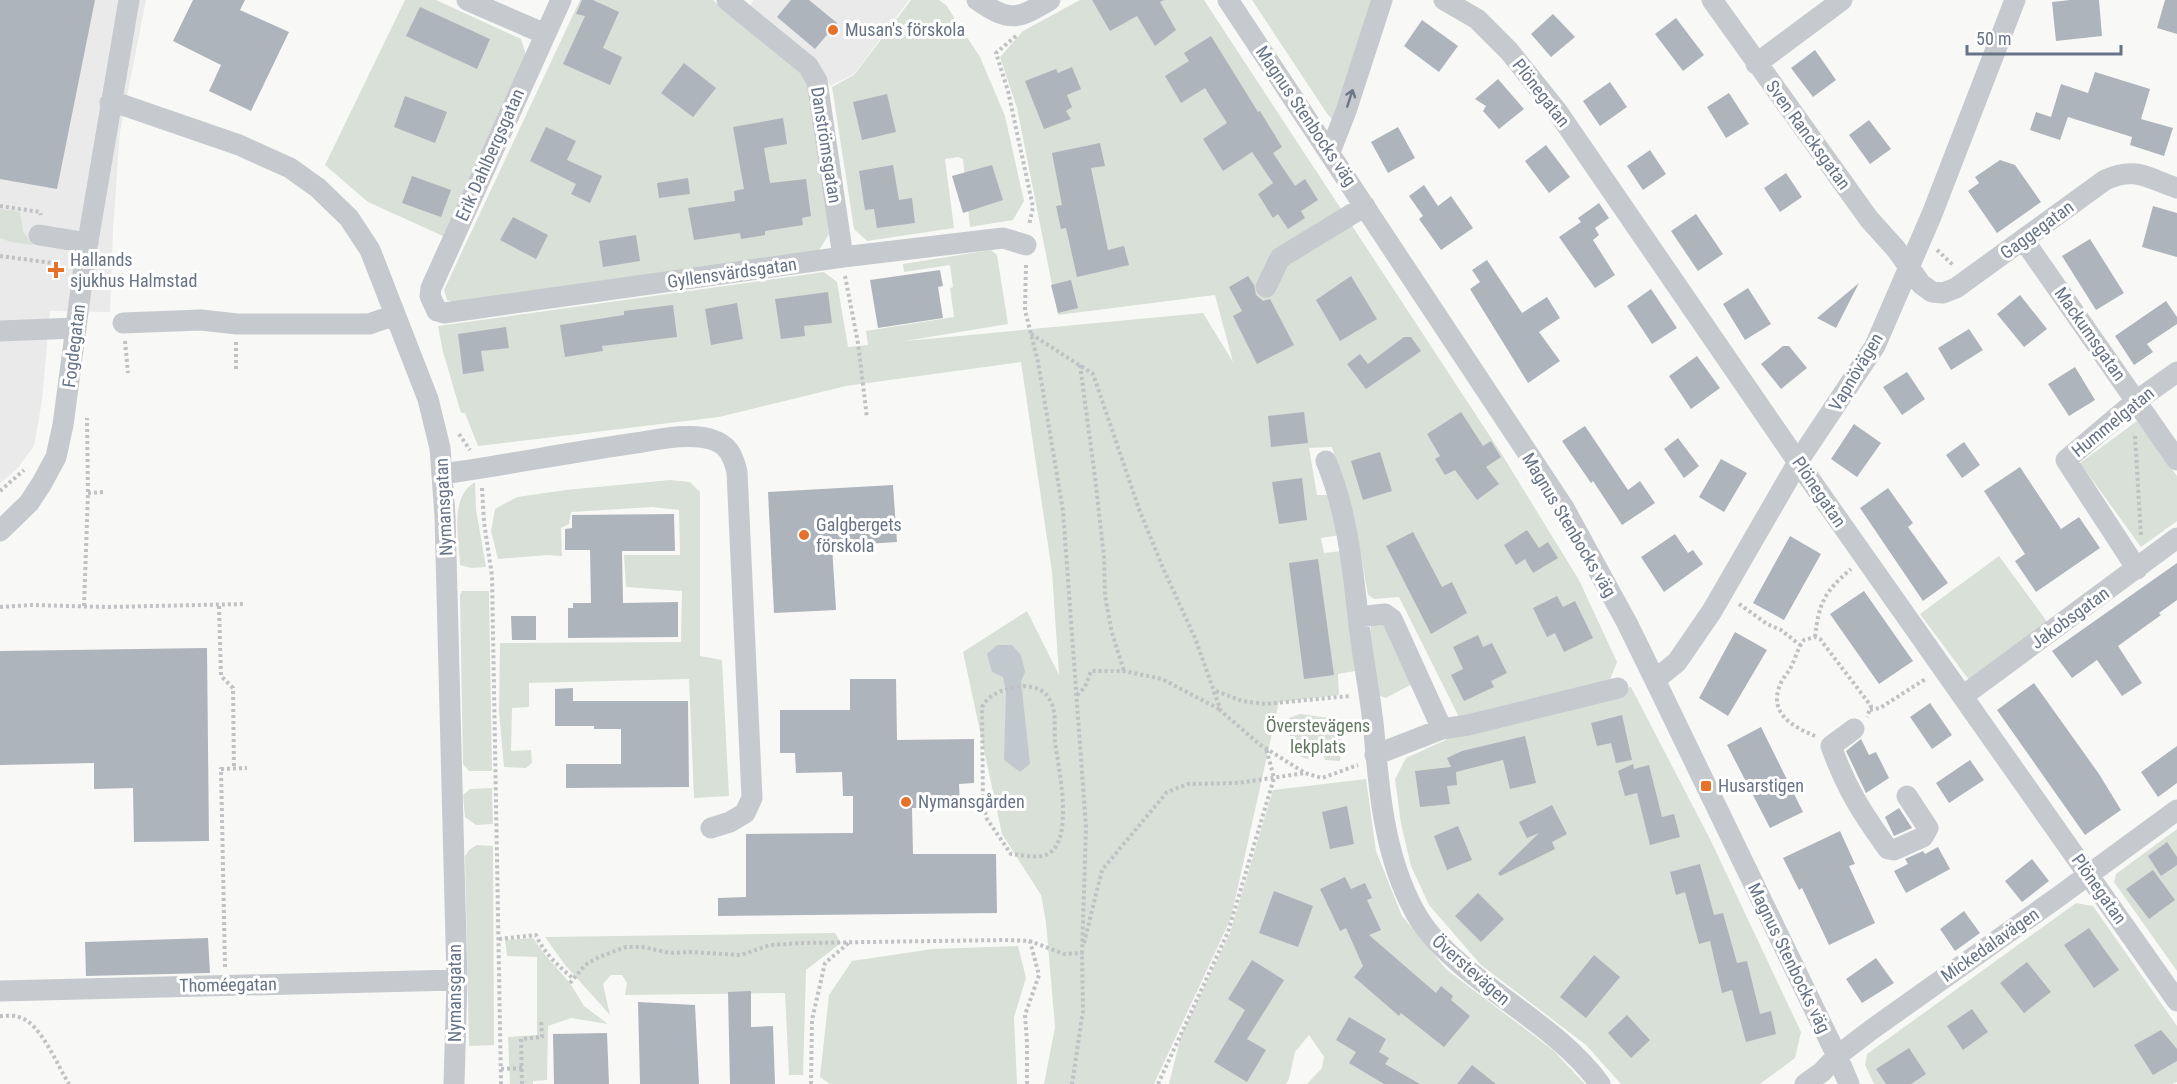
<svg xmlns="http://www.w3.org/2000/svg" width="2177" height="1084" viewBox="0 0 2177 1084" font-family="'Roboto Condensed',sans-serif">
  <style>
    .built { fill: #e9eae9 }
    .green { fill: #d9e0d7 }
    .water { fill: #c1c9cf }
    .building { fill: #aeb4bc }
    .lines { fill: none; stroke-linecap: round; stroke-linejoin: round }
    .path { stroke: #c0c1c4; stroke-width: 4; stroke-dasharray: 3 3; stroke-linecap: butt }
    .minor { stroke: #c6c9cd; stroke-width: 21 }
    .oneway { stroke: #6c788a }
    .poi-dot { fill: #e5712a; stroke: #fff; stroke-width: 2 }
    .labels { text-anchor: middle; stroke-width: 6; stroke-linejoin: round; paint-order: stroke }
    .poi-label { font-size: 18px; fill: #677487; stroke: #fff; text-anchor: start }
    .street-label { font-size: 18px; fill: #677487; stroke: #fff }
    .park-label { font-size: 18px; fill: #637962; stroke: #fff }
  </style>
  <rect width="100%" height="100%" fill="#f8f9f6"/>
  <path class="built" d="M0,0H146L120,132L113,229L110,312L50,311L42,400L34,446L17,469L0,483Z
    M754,0H909L854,74L830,86L818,63L750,6Z"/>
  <path class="green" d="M405,0H436L521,39L526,55L443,236L368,202L325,165Z
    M580,0H713L807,79L829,234L818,252L453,302L447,300L444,290Z
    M911,0H939L946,5L980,57L1005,116L1024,201L1013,220L970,227L963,159L958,157L945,159L954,228L867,241L854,229L832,87L854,75Z
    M1080,0H1204L1501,453L1579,580L1617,662L1609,682L1460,719L1399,597L1374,599L1368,595L1359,545L1332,447L1309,448L1317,495H1333L1341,535L1321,538L1324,553L1341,551L1355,671L1338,674L1339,695L1279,702L1231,918L1154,1084H1044L1055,1027L1046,922L1041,895L1002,834L963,652L1027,611L1059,675L1052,572L1021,362L846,386L719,417L478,446L465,413H461L443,352L438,326L824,272L837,282L848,347L868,345L866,331L954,317L950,288L953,287L950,265L904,272L903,264L991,250L997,255L1008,324L905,341L1203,313L1233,362L1215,295L1058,315L1017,108L1000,57L1023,31Z
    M1252,0H1374L1334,121L1328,115Z
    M0,209L20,212L23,232L33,245L11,242L0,238Z
    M2137,421L2177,476V521L2141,547L2080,463Z
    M670,480L690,482L700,492V656L722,660L729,796L694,798L689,679L529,683V707L512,708L511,751L531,750L532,763L526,768L504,767L499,712L500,643L681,642L682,591L626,587L624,555H680L679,510L652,507L571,512L569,524L561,528L562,556L547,555L498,559L491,531L495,509L517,497L566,490Z
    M475,482L476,509L486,567L471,568L460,565C459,539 449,497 475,482Z
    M1999,556L2048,623L1969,680L1920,614Z
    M462,591H489L492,771H469L463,764L460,595Z
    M1382,623L1414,683L1386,698L1380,696L1369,639L1371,626Z
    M1631,687L1711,841L1801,1032L1795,1058L1760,1084H1621L1586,1045L1481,965L1429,905L1411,866L1401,824L1395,779L1406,758L1483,723Z
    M1300,714L1337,719L1342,733L1340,761L1325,760L1324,756L1309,754L1308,759L1299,756L1290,749L1289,718Z
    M1366,779L1376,851L1402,916L1447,970L1553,1050L1585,1084H1307L1322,1068L1324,1057L1309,1035L1295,1052L1289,1079L1286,1084H1169L1181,1036L1230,933L1273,790Z
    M492,788L493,824L476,825L465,817L463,795L470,789Z
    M2177,829V971L2114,882L2116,874Z
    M477,845L493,846L494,1045L469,1046L465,856L469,850Z
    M2076,903L2093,906L2177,1026V1082L2172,1084H1874L1865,1065L1867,1054Z
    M835,933L841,943L806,970L803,1075H789L785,993L625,995L627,983L622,975H611L603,984L610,1015L565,965L545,937Z
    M533,938L546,956L570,983L584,1006L608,1024L571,1018L548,1026L547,1080L533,1081V1084H510L508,1037L537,1035V957L507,956L505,940Z
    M1018,946L1026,978L1014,1017L1017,1084H830L820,1077L829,995L852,961L932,949Z"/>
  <path class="water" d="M997,645H1012L1021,655L1025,672L1021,681L1030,764L1020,772L1004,760L1006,692L1003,677L992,672L987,654Z"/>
  <path class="building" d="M0,0H95L57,189L0,179Z
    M193,0H245L240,10L289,32L251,111L209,91L221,65L173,41Z
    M582,0H593L619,12L603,48L622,57L610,85L563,64L585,16L576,14Z
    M791,0H809L837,23L815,49L777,17Z
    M1092,0H1164L1160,2L1176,30L1155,46L1137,16L1110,31Z
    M2070,0H2099L2102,36L2056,41L2052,2Z
    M2165,0H2177V34L2157,28Z
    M420,7L490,39L477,69L406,36Z
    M1553,14L1575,37L1551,57L1531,34Z
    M1676,18L1704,55L1683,71L1655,34Z
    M1422,20L1458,46L1439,72L1404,46Z
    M1211,36L1258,112L1260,111L1282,147L1273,153L1295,186L1305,179L1318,200L1301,211L1305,218L1288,229L1278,214L1273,218L1258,194L1273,183L1252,152L1223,171L1203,139L1227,123L1205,88L1181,103L1165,76L1189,61L1184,53Z
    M1815,50L1836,80L1813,97L1791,68Z
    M684,63L716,88L693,117L661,93Z
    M1072,67L1081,89L1067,95L1072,107L1066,111L1071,119L1044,129L1025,81L1056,69L1058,73Z
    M2095,72L2150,89L2141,119L2173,128L2164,156L2130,145L2132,137L2068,117L2060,140L2030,130L2036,112L2051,117L2061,84L2088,93Z
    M1498,79L1524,109L1499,129L1483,111L1486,106L1475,99Z
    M1610,82L1627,107L1600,126L1583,101Z
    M1729,93L1749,124L1726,138L1707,107Z
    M887,94L896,132L862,140L853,102Z
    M405,96L447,112L435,143L394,127Z
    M783,118L787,144L764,148L770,183L806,179L811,216L802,218L803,225L765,231V235L741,239L740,233L694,240L688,208L735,201L734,191L744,189L733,127Z
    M1869,120L1891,149L1870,164L1849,135Z
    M546,127L576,141L567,160L602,176L590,203L571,194L576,184L530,161Z
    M1398,127L1415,158L1388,173L1371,142Z
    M1100,143L1105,166L1091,168L1108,250L1124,246L1129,265L1077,277L1066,228L1061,229L1056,206L1062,205L1052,153Z
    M1546,145L1570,177L1549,193L1525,161Z
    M1650,150L1666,174L1643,190L1627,166Z
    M2000,160L2015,165L2041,202L1997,233L1968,191L1979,183L1975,177Z
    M893,165L899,200L912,198L915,223L877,228L874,209L865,210L859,171Z
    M992,165L1003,200L963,213L952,176Z
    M1786,173L1802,197L1780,212L1764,188Z
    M412,176L451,190L441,217L402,203Z
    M688,178L690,194L659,198L657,183Z
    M1424,185L1438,206L1451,196L1473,228L1441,250L1419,219L1423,216L1409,196Z
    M1599,203L1609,218L1595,228L1599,235L1593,240L1615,275L1595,288L1559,237L1581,222L1578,218Z
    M2153,206L2177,213V257L2142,247Z
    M1696,214L1723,254L1698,271L1671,231Z
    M513,217L548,235L536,259L500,240Z
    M636,235L640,261L603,267L599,241Z
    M2090,239L2124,293L2096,310L2062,256Z
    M1487,260L1522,313L1547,297L1560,318L1539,332L1560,361L1528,383L1470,289L1480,282L1472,270Z
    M940,270L943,286L938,287L943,318L878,328L870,280Z
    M1248,276L1254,285L1256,295L1263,301L1270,299L1294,345L1257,364L1233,316L1242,311L1229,287Z
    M1351,276L1377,319L1340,341L1316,300Z
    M1071,280L1078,308L1058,313L1051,285Z
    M1859,283L1836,328L1817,318Z
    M1748,288L1771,324L1745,340L1723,304Z
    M1651,289L1677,328L1652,344L1627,306Z
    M828,292L832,323L804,326L805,336L781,339L775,299Z
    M2020,295L2047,329L2024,347L1997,314Z
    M2166,301L2177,317V324L2147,344L2153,352L2134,365L2115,336Z
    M737,303L743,339L711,345L705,309Z
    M673,305L677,337L602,346L603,351L565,357L560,325L624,315V311Z
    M506,327L509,348L481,351L484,371L463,374L458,334Z
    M1969,329L1983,350L1951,370L1938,348Z
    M1404,337H1411L1421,351L1366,389L1347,364L1360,354L1368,364Z
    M1783,346H1789L1807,368L1781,389L1761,364Z
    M1697,356L1720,388L1691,409L1669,376Z
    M2075,367L2095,400L2069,416L2048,384Z
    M1907,372L1925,399L1902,415L1883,387Z
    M1304,412L1308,443L1271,447L1268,416Z
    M1461,412L1483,446L1491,441L1501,457L1486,467L1499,484L1477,500L1455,470L1445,475L1435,459L1440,456L1427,434Z
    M1854,424L1881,443L1857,477L1831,459Z
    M1585,426L1628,490L1640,481L1655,503L1622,525L1593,481L1591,483L1562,441Z
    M1678,438L1699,466L1684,478L1664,449Z
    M1964,442L1980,465L1962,478L1946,455Z
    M1380,452L1392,491L1363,500L1351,461Z
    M1721,459L1747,473L1724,512L1699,497Z
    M2020,467L2061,529L2079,517L2100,548L2036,592L2015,561L2025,554L1984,491Z
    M1302,478L1307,520L1279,524L1272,482Z
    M893,485L897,542L832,546L836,610L774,613L768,492Z
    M1888,488L1913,523L1908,527L1948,583L1923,601L1860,508Z
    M674,514L675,551H622L623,603L678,602V637L568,638V608H573V603H591L590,550H565V529L572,528V515Z
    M1527,530L1539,548L1548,542L1558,558L1533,573L1525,559L1516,565L1504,545Z
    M1413,532L1442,587L1452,582L1467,613L1431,634L1386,546Z
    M1675,534L1688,553L1693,550L1703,564L1664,592L1641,557Z
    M1790,536L1821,554L1784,620L1753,603Z
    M1318,559L1334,675L1304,679L1289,563Z
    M2177,563V600L2159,613L2161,615L2118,646L2142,683L2122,696L2097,660L2072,678L2052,651Z
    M1864,591L1913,661L1879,684L1830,614Z
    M1557,596L1563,607L1575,601L1593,638L1564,652L1555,633L1547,637L1533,608Z
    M511,616H536V640H512Z
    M1735,632L1767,650L1728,716L1699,698Z
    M1478,635L1483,647L1492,643L1507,673L1491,681L1494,687L1464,701L1451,675L1463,669L1453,647Z
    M207,648L209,841L134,842L133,788L94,789V763L0,765V651Z
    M850,679H896L897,740L974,739V783L959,784L960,807L912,808L913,854H996L997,913L718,916V898L746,897V834L853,833V796H843L842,772L796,773L795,753H780V710H850Z
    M2034,683L2099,774L2121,810L2085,835L1997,710Z
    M573,688V701H688L689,787L566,788V764H621V729H594V726H555V689Z
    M1930,703L1952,735L1932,749L1910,717Z
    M1622,715L1632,760L1616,763L1611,743L1597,746L1591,723Z
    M1761,727L1803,812L1770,828L1727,745Z
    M1525,736L1536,783L1510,789L1503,760L1456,772L1457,785L1447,786L1450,804L1420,807L1415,771L1451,767L1447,758L1462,751Z
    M1861,739L1869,755L1876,752L1889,778L1866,793L1846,751Z
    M2177,746V783L2158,797L2141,772Z
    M1970,760L1984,780L1949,803L1936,783Z
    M1633,764L1634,769L1649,765L1662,817L1674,814L1680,837L1650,845L1637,793L1625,796L1618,771Z
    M1552,805L1567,834L1552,842L1555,849L1500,876L1498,873L1539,833L1527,838L1519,822Z
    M1347,806L1354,844L1330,849L1322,812Z
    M1899,808L1912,828L1894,836L1885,817Z
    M1458,826L1472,860L1447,870L1434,836Z
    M1840,831L1855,864L1849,866L1875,923L1829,945L1802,888L1799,890L1783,858Z
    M2167,842L2177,857V865L2161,876L2148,856Z
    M1938,847L1950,869L1906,893L1894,871L1908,864L1905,859L1923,851L1925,854Z
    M2032,859L2049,881L2022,902L2005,881Z
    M1700,864L1714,915L1723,913L1737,963L1747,961L1760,1014L1771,1011L1776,1034L1746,1042L1732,990L1722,993L1710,941L1699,944L1685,892L1676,895L1670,872Z
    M2153,870L2175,900L2149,919L2126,889Z
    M1345,877L1351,889L1365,883L1372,898L1367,900L1381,930L1369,935L1436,993L1441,986L1453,996L1451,1000L1470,1016L1444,1047L1401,1013L1399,1016L1354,977L1363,966L1346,928L1340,931L1320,889Z
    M1274,891L1313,906L1298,947L1259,933Z
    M1478,893L1504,919L1481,942L1455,916Z
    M1964,911L1980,933L1955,951L1940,929Z
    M2089,928L2119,970L2094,988L2064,945Z
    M208,938L210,973L86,976L85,942Z
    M1594,955L1620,977L1586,1018L1560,997Z
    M1876,958L1894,983L1862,1003L1846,979Z
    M1252,960L1284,980L1247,1039L1266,1050L1247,1082L1214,1062L1245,1010L1228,999Z
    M2027,962L2051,992L2024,1013L2000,983Z
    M751,991V1027L773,1026L775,1084H730L728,992Z
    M638,1002L695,1005L699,1084H640Z
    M1972,1009L1988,1032L1963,1050L1947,1026Z
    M1627,1015L1650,1040L1631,1058L1608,1033Z
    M1349,1017L1386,1039L1379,1052L1389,1058L1385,1064L1420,1084H1384L1349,1063L1356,1052L1336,1040Z
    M2161,1030L2177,1049V1061L2153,1075L2134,1045Z
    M607,1033L609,1084H554L553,1034Z
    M1909,1048L1926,1074L1911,1084H1886L1876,1069Z
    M1472,1065L1496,1084H1457Z"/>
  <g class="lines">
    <path class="path" d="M1016,36L996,53L1008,91L1033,207L1029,225
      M0,206L40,212L41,215
      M1937,250L1953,265
      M0,256L52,263L62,273
      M1026,265L1025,310L1038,362L1063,511L1086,827L1082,953L1083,1011L1072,1084
      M845,276L858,343L867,418
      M1031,334L1093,374L1139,509L1163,568L1195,638L1221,711L1259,744L1305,773L1322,778L1358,765
      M125,341L128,373
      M1080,365L1095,477L1104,557L1105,596L1112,633L1124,671
      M236,369V342
      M459,434L470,450
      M2135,436L2141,536
      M482,488L484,522L492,576L501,1084
      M0,491L24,470
      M88,493L104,492
      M1739,604L1767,624L1781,630L1800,645
      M84,606L88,493L87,418
      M219,606L221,676L233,688L234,768
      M0,607L32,605L107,607L243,604
      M1815,637C1819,603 1824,592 1851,569
      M1023,686C1035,687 1044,689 1050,700C1057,713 1054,728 1055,742C1058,766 1075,839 1048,854C1039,859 1022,855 1011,854L987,819L983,805L982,707C991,691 1007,689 1023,686Z
      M1216,691L1242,701L1265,704L1350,696
      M1077,695L1085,687L1091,671H1124L1162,679L1221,710
      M1870,710L1880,708L1927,678
      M1815,736C1794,727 1768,714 1780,685C1782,679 1787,674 1790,669C1795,660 1798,647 1804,640L1815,637L1820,639L1871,706L1867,717
      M499,939L536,935C543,952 559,967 574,979
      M1084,943L1102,870L1167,792L1188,784L1238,783L1305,773
      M225,967L221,769L247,768
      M570,983L585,965L599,957L626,947H643L670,953L689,952L741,955L770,945L801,943L1005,940L1030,941L1064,954L1082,953V951
      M0,1016C6,1016 13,1015 19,1017C41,1023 57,1065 69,1084
      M501,1069L522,1068
      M522,1084L521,1039L542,1037L541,1019
      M811,1084L812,1020L825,963L851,941
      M1027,1084V1042L1025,1015L1039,975L1030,941
      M1158,1084L1228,932L1274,778L1266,748"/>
    <path class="minor" d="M467,0L545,34
      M561,0L431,288L430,296L437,311L444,313L843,257L1003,238L1026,245
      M727,0L808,66L817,81L843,257
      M977,0C1010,23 1018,19 1050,0
      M1228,0L1564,508L1627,623L1655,680L1837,1056L1849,1084
      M1444,0L1477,19L1509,51L1557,111L1804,471L2177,1001
      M1712,0L1869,219L1896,249L1921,284L1932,292L1943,293L1956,288L2105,180C2136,166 2147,178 2177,188
      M1756,64L1842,0
      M110,103L123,105L239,145L290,168L318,188L349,218L370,250L428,399L440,448L445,516L457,980L454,1084
      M1330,152L1346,111L1382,0
      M39,235L88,243
      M2023,239L2177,460
      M1266,287L1280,258L1365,206
      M123,323L201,320L237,324H369L395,315
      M0,331L76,328
      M1326,461C1349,516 1353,574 1360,633C1364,666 1371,699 1374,732C1379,793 1385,858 1415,912C1425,931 1440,946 1456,960C1502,1002 1563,1033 1600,1084
      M443,474C505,465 567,453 629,444C652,441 688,432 710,439C728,444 733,455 737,472L752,798L745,813L730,822L711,828
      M0,531L29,503L42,483L56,457L63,425L85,259L129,0
      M2137,569L2066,460L2136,401L2177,372
      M1358,617L1385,614L1392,619L1442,729L1375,755
      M1655,680L1677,662L1712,611L1801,457L1875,346L1932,214L2015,0
      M1963,696L2177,538
      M1442,729L1468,725L1618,688
      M1854,729L1831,746C1846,788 1862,813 1888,849L1894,850L1923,837L1928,828L1907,796
      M0,991L457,980
      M1805,1084L1822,1072L1837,1056L1871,1030L2058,897L2177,810"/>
  </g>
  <defs><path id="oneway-shaft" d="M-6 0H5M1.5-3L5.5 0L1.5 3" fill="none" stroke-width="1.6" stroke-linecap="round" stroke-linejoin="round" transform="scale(1.5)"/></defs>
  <use class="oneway" href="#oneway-shaft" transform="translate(1350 98) rotate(-72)"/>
  <g class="poi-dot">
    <circle cx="833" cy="30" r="6"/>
    <path d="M53 261h6v6h6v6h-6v6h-6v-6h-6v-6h6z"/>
    <circle cx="804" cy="535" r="6"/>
    <rect x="1700" y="780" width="12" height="12" rx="3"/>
    <circle cx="906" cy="802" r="6"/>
  </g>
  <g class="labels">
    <g class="poi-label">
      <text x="845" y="36">Musan's förskola</text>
      <text x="70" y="266">Hallands<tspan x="70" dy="21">sjukhus Halmstad</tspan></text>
      <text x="816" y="531">Galgbergets<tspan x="816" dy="21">förskola</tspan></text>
      <text x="1718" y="792">Husarstigen</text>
      <text x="918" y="808">Nymansgården</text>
    </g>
    <g class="street-label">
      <text transform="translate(1541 93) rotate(52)" y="6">Plönegatan</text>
      <text transform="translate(1306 116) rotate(56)" y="6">Magnus Stenbocks väg</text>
      <text transform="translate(1808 135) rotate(54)" y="6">Sven Rancksgatan</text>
      <text transform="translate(826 145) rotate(81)" y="6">Danströmsgatan</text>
      <text transform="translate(490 155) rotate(-66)" y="6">Erik Dahlbergsgatan</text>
      <text transform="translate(2037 230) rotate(-36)" y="6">Gaggegatan</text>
      <text transform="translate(732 273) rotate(-8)" y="6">Gyllensvärdsgatan</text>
      <text transform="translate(2090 334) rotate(55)" y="6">Mackumsgatan</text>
      <text transform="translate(74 346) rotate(-83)" y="6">Fogdegatan</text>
      <text transform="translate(1856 372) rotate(-59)" y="6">Vapnövägen</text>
      <text transform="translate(2113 422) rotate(-39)" y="6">Hummelgatan</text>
      <text transform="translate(1819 492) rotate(56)" y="6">Plönegatan</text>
      <text transform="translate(444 507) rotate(-93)" y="6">Nymansgatan</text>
      <text transform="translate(1569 525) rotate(59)" y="6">Magnus Stenbocks väg</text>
      <text transform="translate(2070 618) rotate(-36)" y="6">Jakobsgatan</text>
      <text transform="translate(2099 889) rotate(55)" y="6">Plönegatan</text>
      <text transform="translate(1990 945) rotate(-35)" y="6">Mickedalavägen</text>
      <text transform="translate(1789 958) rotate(64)" y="6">Magnus Stenbocks väg</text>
      <text transform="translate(1471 970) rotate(41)" y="6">Överstevägen</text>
      <text transform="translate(228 985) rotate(-1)" y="6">Thoméegatan</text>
      <text transform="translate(455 993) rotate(-90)" y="6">Nymansgatan</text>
    </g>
    <g class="park-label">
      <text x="1318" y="732">Överstevägens<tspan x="1318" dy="21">lekplats</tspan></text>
    </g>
  </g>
  <path d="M1967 45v9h154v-9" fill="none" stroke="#677487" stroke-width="3"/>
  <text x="1976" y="45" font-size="18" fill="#677487" stroke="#ffffff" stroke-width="4.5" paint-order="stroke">50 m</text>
</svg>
